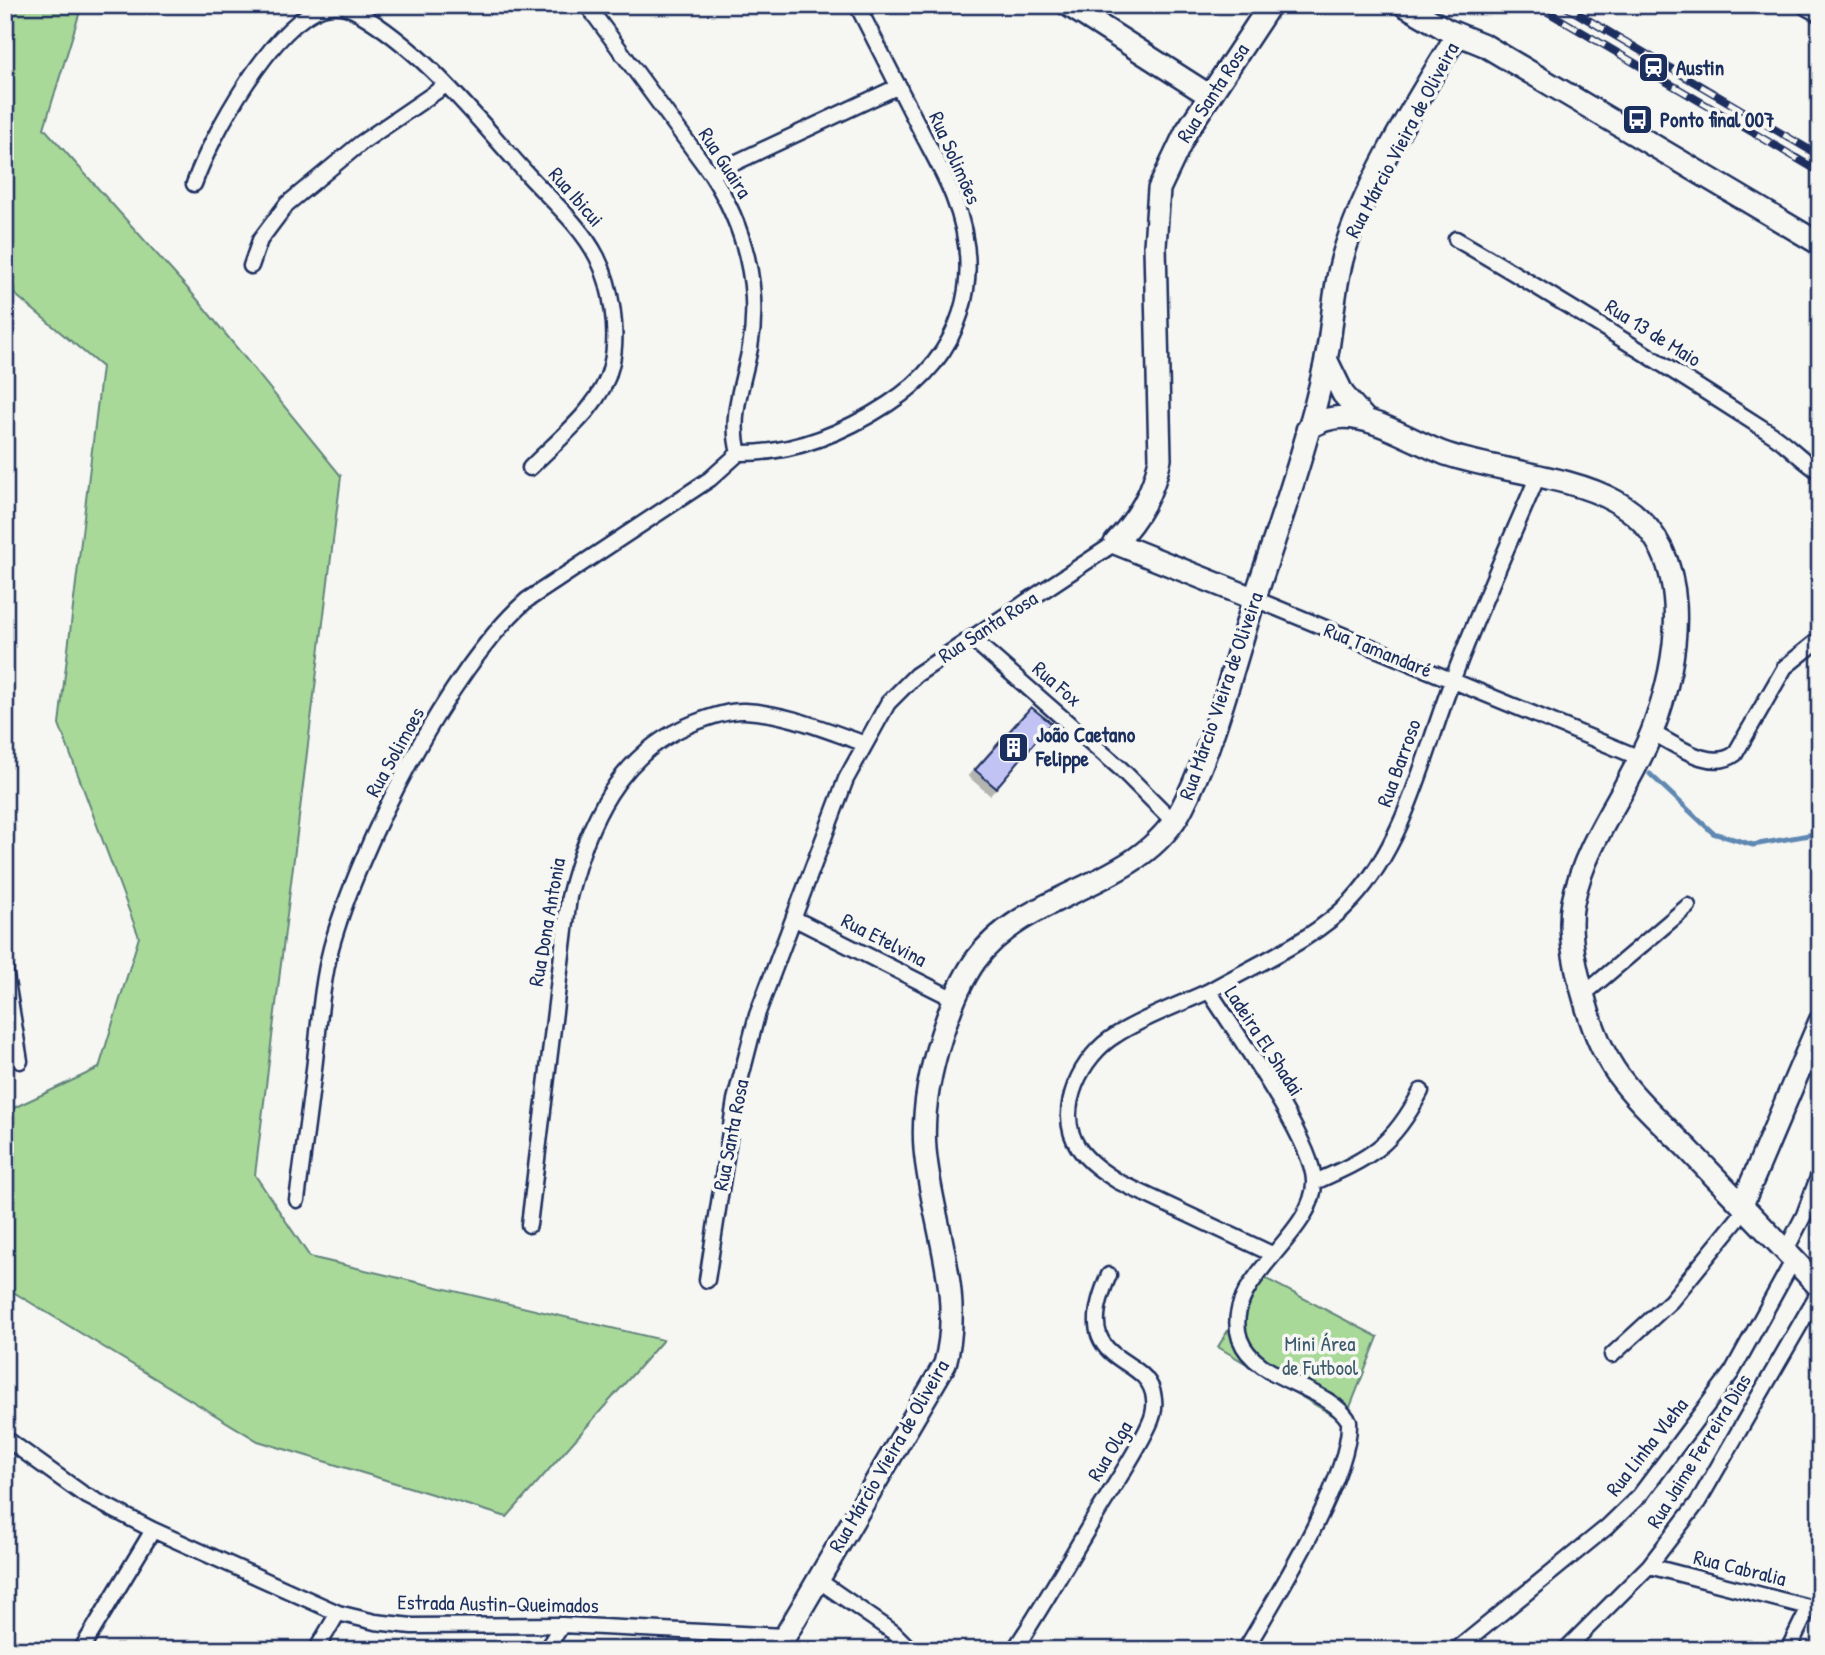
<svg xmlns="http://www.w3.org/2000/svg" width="1825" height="1655" viewBox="0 0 1825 1655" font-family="'Patrick Hand',sans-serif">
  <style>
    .green { fill: #a9d999; stroke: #62847c; stroke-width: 2 }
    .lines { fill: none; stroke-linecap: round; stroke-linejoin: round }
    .stream { stroke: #5f88b2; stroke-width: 5 }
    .building { fill: #c1c3f5; stroke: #1b2f5e; stroke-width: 2; filter: url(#shadow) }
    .minor-casing { stroke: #1b2f5e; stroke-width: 19 }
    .secondary-casing { stroke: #1b2f5e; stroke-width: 26 }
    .minor { stroke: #f6f6f2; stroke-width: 14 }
    .secondary { stroke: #f6f6f2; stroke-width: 21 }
    .rail-casing { stroke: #1b2f5e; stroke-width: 8 }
    .rail { stroke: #f6f6f2; stroke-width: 5; stroke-dasharray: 16; stroke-linecap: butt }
    .labels { text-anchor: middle; stroke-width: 7; stroke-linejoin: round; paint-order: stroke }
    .poi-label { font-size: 21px; font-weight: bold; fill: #1b2f5e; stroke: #f6f6f2; text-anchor: start }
    .street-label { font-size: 21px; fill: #1b2f5e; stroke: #f6f6f2 }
    .park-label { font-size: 21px; fill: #3e5a6d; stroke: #f6f6f2 }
  </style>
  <defs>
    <filter id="shadow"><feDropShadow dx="-6" dy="6" stdDeviation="0" flood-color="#0004"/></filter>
  </defs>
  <rect width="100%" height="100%" fill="#f6f6f2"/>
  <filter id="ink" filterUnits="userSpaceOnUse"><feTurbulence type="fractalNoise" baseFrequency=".0143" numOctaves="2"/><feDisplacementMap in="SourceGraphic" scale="14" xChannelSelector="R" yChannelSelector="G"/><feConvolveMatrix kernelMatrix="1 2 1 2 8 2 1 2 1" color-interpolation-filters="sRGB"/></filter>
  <g filter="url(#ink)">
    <path class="green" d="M5,5H82L44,128L197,299L341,476L255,1175L310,1257L663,1340L507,1517L258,1441L5,1287V1112L99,1068L139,937L59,724L102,367L5,286Z
      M1261,1276L1378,1337L1344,1422L1218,1347Z"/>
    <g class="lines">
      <path class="stream" d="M1650,774L1713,833L1753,845L1820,833"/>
    </g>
    <path class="building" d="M1031,707L1051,723L996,788L975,770Z"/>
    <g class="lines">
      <defs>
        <path id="minor" d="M587,5L711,174C744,225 761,287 750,348C743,384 729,416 739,453
          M711,174L899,86
          M194,184C211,136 272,25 322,8C334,4 347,6 357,12C426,52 477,119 529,176C552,201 581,226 597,257C612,286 619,334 611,366C602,407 558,439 530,468
          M1456,239C1563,301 1666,366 1770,433C1788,444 1802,461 1820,472
          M251,266L260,240L287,204L361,143L446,85
          M739,453C793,454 842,434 888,404C962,356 986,279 953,196C944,173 931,151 920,129C899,87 878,46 857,5
          M1255,599L1640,758
          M971,638L1121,769L1174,822
          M1651,732C1675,744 1710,772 1735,754L1785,667L1820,639
          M795,919L954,999
          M5,969L20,1061
          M1209,991C1256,964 1315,940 1352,900C1405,843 1424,755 1451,684C1477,614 1508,546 1537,478
          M1583,995L1688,906
          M1315,1182C1370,1158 1393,1146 1421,1091
          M297,1200C303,1156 309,1112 314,1069C319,1028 321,987 331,948C359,847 449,668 527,600L710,479L739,453
          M529,1225L569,897C587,824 618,753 694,723C709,717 728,710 745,711C786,713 825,730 863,743
          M1786,1250L1804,1215L1820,1172
          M707,1280L735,1100L757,1015L846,779L888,703L916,675L1115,543
          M1612,1355L1671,1301L1746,1209
          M5,1438L83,1494L153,1530L338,1613L375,1622L412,1626L562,1625L784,1636
          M1649,1566L1820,1610
          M818,1580L893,1632L911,1650
          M81,1650L153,1530
          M316,1650L338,1613
          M546,1650L562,1625
          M1014,1650C1044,1605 1070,1558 1098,1512C1115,1484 1135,1455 1149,1425C1153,1417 1155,1407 1154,1399C1150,1350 1066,1371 1109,1275
          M1245,1650C1275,1599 1352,1476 1349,1421C1327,1385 1255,1381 1240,1339C1220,1280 1316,1236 1314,1181C1313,1141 1234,1030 1209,991C1179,1005 1144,1017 1116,1035C1082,1055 1054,1110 1078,1147C1088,1162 1103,1172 1119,1182L1272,1254
          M1456,1650L1607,1527L1640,1495L1732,1372L1794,1259
          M1565,1650L1649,1566L1698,1502L1820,1290
          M1788,1650L1809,1607"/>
        <path id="secondary" d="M1068,5L1210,96
          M1404,5L1447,30L1484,45L1820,244
          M1809,5L1820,11
          M1326,359L1343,394L1366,420
          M1307,430C1349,396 1404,439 1446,454C1497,471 1571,476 1615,501C1698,547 1680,657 1652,732C1629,790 1586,839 1573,902C1567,931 1575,966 1583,994C1591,1025 1605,1060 1625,1084C1643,1107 1666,1127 1686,1147C1731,1194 1776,1240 1820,1288
          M1255,599L1115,543C1139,517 1153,493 1160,459L1155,246L1159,189L1186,132L1270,5
          M1742,1205L1820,1021
          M777,1650L945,1364C965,1292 931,1221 925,1149C922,1112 930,1072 941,1037C949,1011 959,984 975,961C1026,889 1142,889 1183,806C1212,749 1231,675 1250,613C1277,530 1308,446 1326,360C1333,325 1333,290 1343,256C1364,184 1418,99 1457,35"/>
      </defs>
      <use href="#minor" class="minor-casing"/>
      <use href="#secondary" class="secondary-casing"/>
      <use href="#minor" class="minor"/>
      <use href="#secondary" class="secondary"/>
      <defs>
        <path id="rail" d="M1536,5L1820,172
          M1563,5L1820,156"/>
      </defs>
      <use href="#rail" class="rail-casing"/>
      <use href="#rail" class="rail"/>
    </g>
  </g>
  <defs>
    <symbol id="station-square" viewBox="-11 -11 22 22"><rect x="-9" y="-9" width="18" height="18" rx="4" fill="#1b2f5e" stroke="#f6f6f2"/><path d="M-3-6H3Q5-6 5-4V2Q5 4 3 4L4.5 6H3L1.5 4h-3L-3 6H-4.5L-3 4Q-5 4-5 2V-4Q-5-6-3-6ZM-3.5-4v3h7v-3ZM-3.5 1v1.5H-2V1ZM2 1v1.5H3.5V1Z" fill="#fff"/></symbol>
    <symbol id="bus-square" viewBox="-11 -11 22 22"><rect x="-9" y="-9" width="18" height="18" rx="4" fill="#1b2f5e" stroke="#f6f6f2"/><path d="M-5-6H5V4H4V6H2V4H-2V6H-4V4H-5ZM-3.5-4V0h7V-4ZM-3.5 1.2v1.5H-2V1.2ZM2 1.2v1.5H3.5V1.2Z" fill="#fff"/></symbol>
    <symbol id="building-square" viewBox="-11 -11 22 22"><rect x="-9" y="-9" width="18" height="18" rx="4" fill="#1b2f5e" stroke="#f6f6f2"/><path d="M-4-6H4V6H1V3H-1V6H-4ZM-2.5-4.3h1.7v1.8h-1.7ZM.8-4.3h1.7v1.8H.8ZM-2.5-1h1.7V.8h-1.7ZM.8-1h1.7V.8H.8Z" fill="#fff"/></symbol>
  </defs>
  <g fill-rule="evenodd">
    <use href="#station-square" x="1636" y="50" width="35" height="35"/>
    <use href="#bus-square" x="1620" y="102" width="35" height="35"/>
    <use href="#building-square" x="996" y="730" width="35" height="35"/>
  </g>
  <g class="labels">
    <g class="poi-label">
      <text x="1676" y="75">Austin</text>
      <text x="1660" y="127">Ponto final 007</text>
      <text x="1036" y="742">João Caetano<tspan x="1036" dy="24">Felippe</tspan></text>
    </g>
    <g class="street-label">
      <text transform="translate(1213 93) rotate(-57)" y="7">Rua Santa Rosa</text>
      <text transform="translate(1402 140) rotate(-62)" y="7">Rua Márcio Vieira de Oliveira</text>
      <text transform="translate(955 158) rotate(66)" y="7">Rua Solimões</text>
      <text transform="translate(725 163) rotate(57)" y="7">Rua Guaira</text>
      <text transform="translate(576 197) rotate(49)" y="7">Rua Ibicui</text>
      <text transform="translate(1653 333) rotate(32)" y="7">Rua 13 de Maio</text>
      <text transform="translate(988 627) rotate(-33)" y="7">Rua Santa Rosa</text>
      <text transform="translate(1378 650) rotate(22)" y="7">Rua Tamandaré</text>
      <text transform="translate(1057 684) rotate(41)" y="7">Rua Fox</text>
      <text transform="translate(1221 696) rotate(-71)" y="7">Rua Márcio Vieira de Oliveira</text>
      <text transform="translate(395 752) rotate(-61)" y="7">Rua Solimoes</text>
      <text transform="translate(1399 763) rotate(-70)" y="7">Rua Barroso</text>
      <text transform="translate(547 922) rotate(-80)" y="7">Rua Dona Antonia</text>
      <text transform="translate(884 940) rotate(27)" y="7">Rua Etelvina</text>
      <text transform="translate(1264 1041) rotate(57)" y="7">Ladeira El Shadai</text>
      <text transform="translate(731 1135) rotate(-79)" y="7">Rua Santa Rosa</text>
      <text transform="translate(1647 1447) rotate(-52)" y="7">Rua Linha Vleha</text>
      <text transform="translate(1110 1451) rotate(-59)" y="7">Rua Olga</text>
      <text transform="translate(1699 1451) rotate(-58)" y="7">Rua Jaime Ferreira Dias</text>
      <text transform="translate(889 1456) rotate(-60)" y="7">Rua Márcio Vieira de Oliveira</text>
      <text transform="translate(1740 1568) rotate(14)" y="7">Rua Cabralia</text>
      <text transform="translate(498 1604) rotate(1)" y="7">Estrada Austin-Queimados</text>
    </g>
    <g class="park-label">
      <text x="1320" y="1351">Mini Área<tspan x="1320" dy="24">de Futbool</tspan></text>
    </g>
  </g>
  <rect width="1825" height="1655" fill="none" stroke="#f6f6f2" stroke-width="28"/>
  <rect x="14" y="14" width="1797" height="1627" fill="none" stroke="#1b2f5e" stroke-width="2.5" filter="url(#ink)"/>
</svg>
